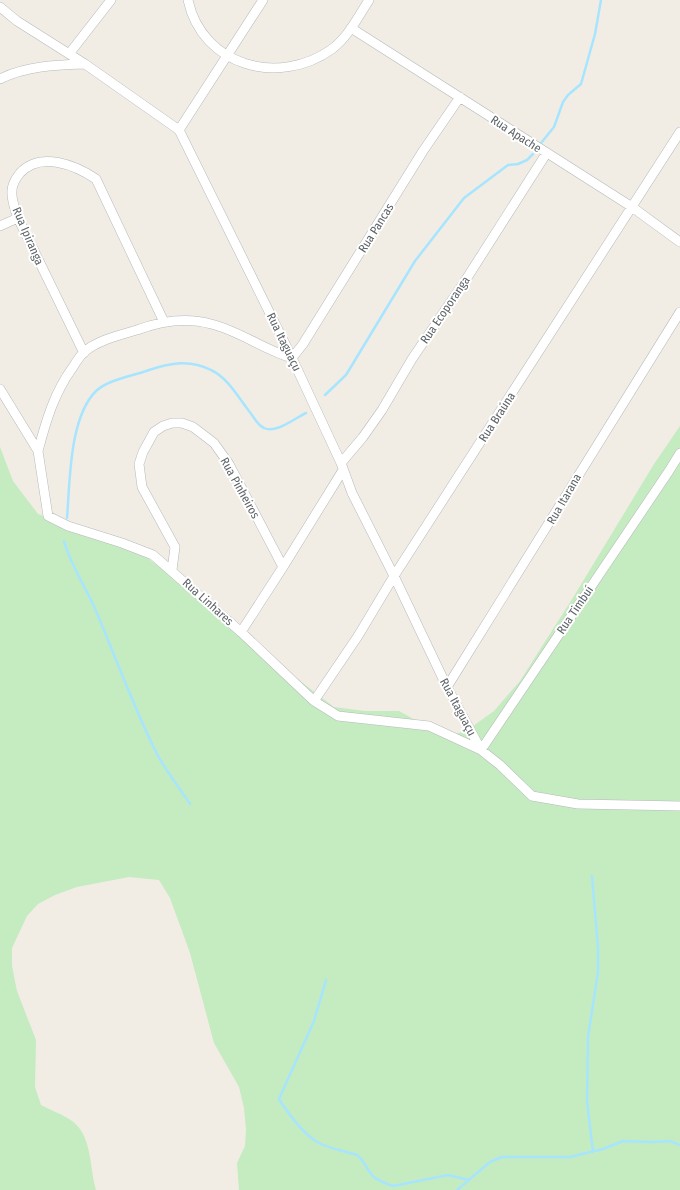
<svg xmlns="http://www.w3.org/2000/svg" width="680" height="1190" viewBox="0 0 680 1190" font-family="'Fira Sans Condensed',sans-serif">
  <style>
    .green { fill: #c5ebc0 }
    .lines { fill: none; stroke-linecap: round; stroke-linejoin: round }
    .stream { stroke: #a7e5ff; stroke-width: 2.5 }
    .street-casing { stroke: #b6b9bd; stroke-width: 10 }
    .street { stroke: #fff; stroke-width: 9 }
    .labels { text-anchor: middle; stroke-width: 4; stroke-linejoin: round; paint-order: stroke }
    .street-label { font-size: 12px; fill: #5d6367; stroke: #fff }
  </style>
  <rect width="100%" height="100%" fill="#f1ede5"/>
  <path class="green" d="M680,426V1190H239L237,1163L245,1146L246,1130L244,1108L239,1087L214,1043L190,953L170,898L159,880L129,877L77,887L55,895L38,904L27,916L12,948V966L17,991L36,1040L35,1087L41,1105C50,1110 60,1113 69,1119C93,1133 89,1167 96,1190H0V447L13,481L38,514L69,525L119,537L251,635L287,671L334,707L365,711H399L430,728L451,735L466,731L494,711L520,681L574,596L654,464Z"/>
  <g class="lines">
    <path class="stream" d="M541,143L554,127L563,102L568,95L581,84L595,34L601,0
      M325,395L346,375L415,261L464,198L508,165L518,164L527,160L533,154
      M67,518C70,482 69,418 96,391C109,379 133,376 149,370C170,363 190,359 211,370C228,378 238,397 249,411C254,417 257,425 264,428C276,434 295,418 306,413
      M64,541C71,566 86,587 96,611C116,658 133,706 156,752C165,770 179,787 190,804
      M592,876L598,948V972L588,1037L587,1101L593,1152
      M326,980L314,1021L279,1099C288,1113 304,1135 319,1143C331,1149 345,1151 357,1155C365,1161 367,1171 374,1177C379,1181 387,1184 393,1186L448,1175L469,1180
      M457,1190L490,1162L502,1157H570L603,1149L623,1141L651,1142L670,1141L680,1145"/>
    <defs>
      <path id="street" d="M188,0C202,66 279,87 332,49C348,37 358,17 369,0
        M0,7L17,21L85,64L179,130L292,358L341,463L352,493L394,576L447,687L481,750
        M351,28L632,207L680,242
        M69,54L111,0
        M0,79C26,66 56,65 84,64
        M179,130L263,0
        M0,226L18,218
        M84,353L18,218C15,209 11,199 12,191C12,184 16,178 20,173C41,151 75,165 96,179L164,322
        M292,358L303,344L423,151L460,97
        M0,389L38,451L48,516L68,526L122,543L153,555L241,632L314,701L338,716L429,726L481,750L500,765L532,796L578,804L680,806
        M38,451C46,421 54,393 73,367C76,362 80,356 84,352C98,340 120,335 137,330C161,321 186,317 211,324C240,331 264,350 292,358
        M341,463L363,437L382,410L412,359L465,281L546,154
        M172,570L175,547L142,487L139,464L143,452L154,432L163,426L172,423H182L193,427L214,443L229,464L283,567
        M241,632L283,567L343,470
        M447,687L680,312
        M314,701L358,636L394,576L680,132
        M481,750L669,471L680,453"/>
    </defs>
    <use href="#street" class="street-casing"/>
    <use href="#street" class="street"/>
  </g>
  <g class="labels">
    <g class="street-label">
      <text transform="translate(516 134) rotate(33)" y="4">Rua Apache</text>
      <text transform="translate(376 228) rotate(-58)" y="4">Rua Pancas</text>
      <text transform="translate(28 236) rotate(67)" y="4">Rua Ipiranga</text>
      <text transform="translate(445 310) rotate(-56)" y="4">Rua Ecoporanga</text>
      <text transform="translate(284 342) rotate(64)" y="4">Rua Itaguaçu</text>
      <text transform="translate(497 417) rotate(-57)" y="4">Rua Braúna</text>
      <text transform="translate(240 488) rotate(61)" y="4">Rua Pinheiros</text>
      <text transform="translate(564 499) rotate(-60)" y="4">Rua Itarana</text>
      <text transform="translate(208 602) rotate(42)" y="4">Rua Linhares</text>
      <text transform="translate(575 610) rotate(-56)" y="4">Rua Timbuí</text>
      <text transform="translate(458 707) rotate(62)" y="4">Rua Itaguaçu</text>
    </g>
  </g>
</svg>
